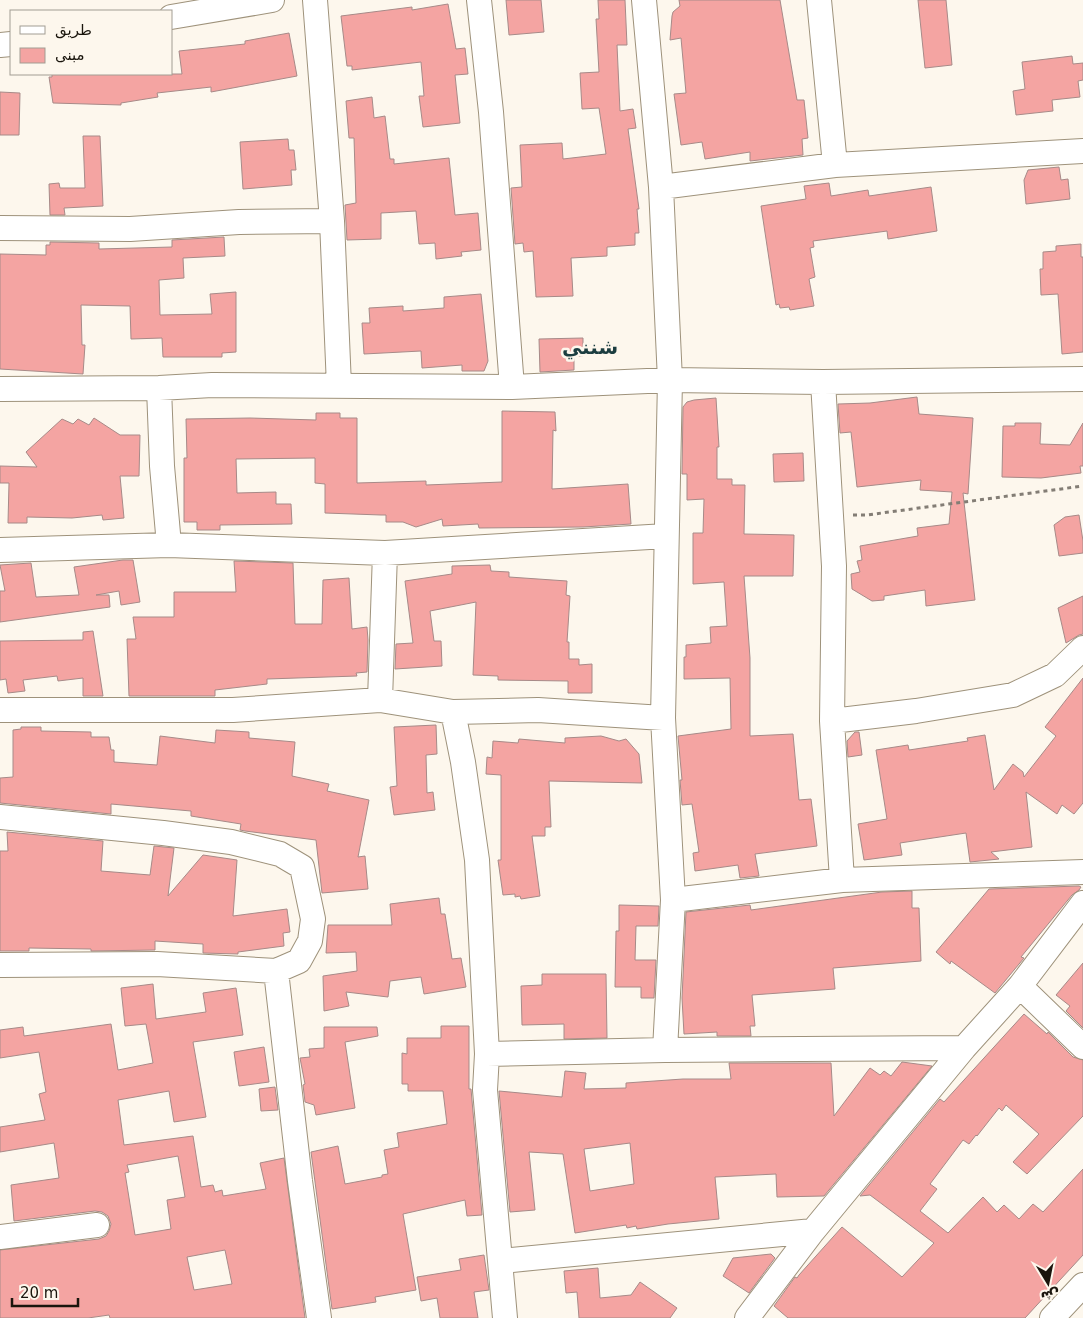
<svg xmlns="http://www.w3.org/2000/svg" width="1083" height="1318" viewBox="0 0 1083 1318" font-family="'DejaVu Sans',Vazirmatn,sans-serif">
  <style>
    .building { fill: #f4a4a2; stroke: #a78a88; fill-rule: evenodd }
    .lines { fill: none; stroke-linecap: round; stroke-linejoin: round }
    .street-casing { stroke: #9e927b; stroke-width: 26 }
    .path { stroke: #837d75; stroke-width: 3; stroke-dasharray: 4 4; stroke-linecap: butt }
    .street { stroke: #fff; stroke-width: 24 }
    .labels { text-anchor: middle; stroke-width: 5; stroke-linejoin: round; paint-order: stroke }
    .district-label { font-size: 20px; font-weight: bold; fill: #1b3d40; stroke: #fdf7ed }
  </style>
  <rect width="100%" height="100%" fill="#fdf7ed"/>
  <path class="building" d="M506,0H541L544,32L509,35Z
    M598,0H625L627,45H617L620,111L633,109L636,128L628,129L639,209H637L639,233H635V245L607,247V256L571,258L573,296L536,297L533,251L524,252L523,243L515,244L511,188L522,187L520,145L562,143L563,159L606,154L599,108L582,109L580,73L599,72L596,19H599Z
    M679,0H780L797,100H804L808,138L802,139L803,155L750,161V152L705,159L702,142L681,145L674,94L686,93L681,38L670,40L672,16L673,12L680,6Z
    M918,0H946L952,65L925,68Z
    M448,4L456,49L465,48L468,74L455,75L460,123L423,127L419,96H424L421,62L352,70V66H347L341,16L412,7V10Z
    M289,33L297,76L211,92V87L157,93L158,97L121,103V105L53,103L49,77H52V74H182L179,51L245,44V41Z
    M1072,56L1073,64L1083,63V80L1078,81L1080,97L1052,100L1053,111L1016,115L1013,91L1025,89L1022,62Z
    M0,92L20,93L19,135H0Z
    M372,97L374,118L385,116L390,159H394V164L449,158L455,215L478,213L481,250L461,252L462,256L436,259L435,243L419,244L416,211L381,213V239L347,240L345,205L356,203L354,138H349L346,101Z
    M83,136H100L103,206L64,208L65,215H50L49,184L59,183L60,188H85Z
    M288,139L289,150H294L296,170H291L292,185L243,189L240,142Z
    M1059,167L1061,180L1068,179L1070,199L1026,204L1024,180L1028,170Z
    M829,183L831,196L868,190L869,196L931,187L937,231L888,239L887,231L813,241L814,247L810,248L815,277L809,279L814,306L790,310L789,307L780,308L779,304L776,305L761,206L806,199L804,186Z
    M224,237L225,256L183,258L184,278L159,280L160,315L212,314L210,294L236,292V352L222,353V357H163L162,338L131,339L130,306L81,305L82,345H85L83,374L0,369V254L46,255V245H50V242L99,243V249L172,247V240Z
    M1081,244V257H1083V352L1062,354L1058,294L1041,295L1040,269H1043V252L1056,251V246Z
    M481,294L488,361L484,371H462V365L422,368L421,351L364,354L362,323H370L369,308L403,306V311L444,308V297Z
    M583,338V356H574V370L540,372L539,339Z
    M917,397L919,414L973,418L968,494L963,493L975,600L926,606L925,590L884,596V600L872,601L852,589L851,574L860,572L857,561L862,560L860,546L918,536L917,528L949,524L952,492L920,490L921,480L857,487L851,432L840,433L838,404L870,403Z
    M716,398L719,447H717V479H732V485H745L744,534L794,535L793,576H744L750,658V736L793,734L799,800L811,799L817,846L755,854L759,876L740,878L738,865L695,871L693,853L699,852L692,804L682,805L680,780H682L678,736L731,729L730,678L684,679V657H686V645L711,643L710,627L727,626L724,582L693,584V533H703L704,499L687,500V474H682L683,407L687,402L694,400Z
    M502,411L555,412L556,431L553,430L552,489L628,484L631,524L583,527L479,528L478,524L443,526L442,519L416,527L403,522H386V515H381L325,513V484L315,483V458L236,459L237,493L276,492V504H291L292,524L220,525V530H197V522H184V458H187L186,419L250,418L316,420V413H340V418H357V483L426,481V485L502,482Z
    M94,418L120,435H140L139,476H120L124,518L103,520L102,515L72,518L27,517V523H8L9,483H0V466L37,467L26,452L62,419L73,424L78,419L89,425Z
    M1015,423H1041L1040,444L1070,445L1083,423V466H1080L1081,473L1041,478L1002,477L1003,426H1015Z
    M803,453L804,481L774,482L773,454Z
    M1079,515L1083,541V553L1059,556L1054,525L1065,517Z
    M123,560H133L140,602L121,605L119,591L96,595H109L110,607L0,622V591H5L0,565L31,563L36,597L79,595L74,567Z
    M234,561L293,563L295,624H322L323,580L349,578L352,629L367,627L368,640L367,672L356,673L357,676L267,679V684L215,690V696H129L127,639H136L133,617H174V592H236Z
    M490,565L491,571L509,572V577L567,581L566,595L570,596L567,642H569V659H579V665L592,664V693H568V681L498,680V676L473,675L476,602L430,611L434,641H441L442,666L395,669L396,644L413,643L405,581L452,574V566Z
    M1083,596V634L1079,635L1066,643L1058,608Z
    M93,631L103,696H83V678L58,681L57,676L23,680L25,691L8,693L6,679L0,680V641L83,640V632Z
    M1083,678V803L1074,814L1062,805L1057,814L1026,792L1032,847L991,852L999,859L970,862L966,833L900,843L902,855L864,860L858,824L887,819L876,750L908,745L909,750L968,741L967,738L985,735L994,790L1013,764L1023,772L1024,777L1056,736L1045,727Z
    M436,725L437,754L426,755L427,793L433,792L435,810L394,815L390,787L397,786L394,727Z
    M21,727H41V731L91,732V737H109L111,750H114V762L157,765L160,736L215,743L216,730L249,732V738L295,742L292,776L329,784L327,791L369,800L358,857L365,856L368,889L322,893L316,840L245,831L240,830L241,824L191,816V811L111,804V814L0,803V778L13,777V730L21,729Z
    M855,732H859L862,755L848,757L847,741Z
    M601,736L619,741L626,739L639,754L642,783L549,781L551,827H545V836H532L540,896L521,899L520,896L515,897V894L503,895L498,860H501V775L486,774L487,757L492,758L493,741L518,743L519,739L565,743V738Z
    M7,832L103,841L101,871L150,875L154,846L174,848L168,896L203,855L237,860L233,916L287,909L290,932L283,933L284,946L238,952V954L203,953V944L155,941V950L91,951V949L29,948V951H0V851H8Z
    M1079,886L1081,887L1079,890L1072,895L1021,957L1024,958L995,993L951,961L950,964L936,952L989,889Z
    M912,891V908H919L921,961L833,968L835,989L752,995L755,1026H750L751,1036H717V1032L684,1034L682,998L686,912L750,905L751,910L882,892Z
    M439,898L441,914H445L452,959L461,958L466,987L424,994L421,977L390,981L388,997L346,992L349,1006L324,1011L323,976L357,971L356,952L326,953L328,925H392L390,904Z
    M619,905L659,906L658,926H636L635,960H656L654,998H641V987H615L616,931H619Z
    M1083,963V1028L1066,1011L1070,1006L1056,995Z
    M542,974H606L607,1038L564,1039V1024L522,1025L521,986L542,985Z
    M153,984L156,1019L206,1012L203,993L236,988L243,1035L193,1042L206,1117L174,1122L169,1091L118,1100L124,1145L193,1136L201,1187L213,1185L215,1192L222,1190L223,1196L266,1189L260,1163L284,1158L305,1318H110L109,1315L88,1318H0V1250L99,1239L106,1236L109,1231L111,1224L108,1216L102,1212L95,1211L14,1221L11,1185L59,1178L54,1143L0,1152V1127L45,1120L39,1094L46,1092L39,1052L0,1058V1030L23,1027L24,1036L111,1024L118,1070L153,1063L146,1024L125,1026L121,988ZM178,1156L185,1197L167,1200L171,1229L135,1235L125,1173L129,1172L127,1165ZM225,1250L232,1284L194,1290L187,1257Z
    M1024,1014L1047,1034L1048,1032L1073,1057L1083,1060V1116L1027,1174L1013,1162L1039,1134L1006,1105L1002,1111L999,1108L977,1136L976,1135L969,1144L963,1140L930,1184L937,1189L920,1211L948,1233L983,1197L997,1212L1004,1205L1019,1219L1033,1204L1043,1212L1083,1169V1255L1025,1318H788L774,1306L795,1277L797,1278L799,1275L842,1227L902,1277L934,1243L870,1195L860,1196L940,1099L944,1102Z
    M441,1026H469V1089H471L482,1215L467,1216L465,1200L403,1214L416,1290L375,1297L376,1302L332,1309L311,1152L338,1146L345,1184L382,1177V1175L388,1174L384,1150L399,1147L397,1133L447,1124L443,1091H408V1084H402V1053L407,1054V1038H441Z
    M324,1027H377L378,1036L345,1042L355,1108L316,1115L314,1105L305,1102L303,1085L305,1084L300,1058L310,1057L309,1049L324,1048Z
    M264,1047L269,1082L239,1086L234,1052Z
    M902,1062L932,1066L824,1196L777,1197L776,1174L715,1177L719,1219L668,1224L637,1229L636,1226L627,1228L626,1225L575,1233L563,1154L529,1152L535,1210L510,1212L499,1091L562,1097L565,1071L586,1073L584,1089L626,1088V1083L683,1079H731L729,1063H831L834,1116L870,1068L880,1075L884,1071L891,1076ZM630,1143L634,1184L590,1191L584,1149Z
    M275,1087L278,1110L261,1111L259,1089Z
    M771,1254L775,1258L749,1293L723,1276L733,1258Z
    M484,1255L489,1290L474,1292L478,1318H440L437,1298L421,1301L417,1277L461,1270L459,1259Z
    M598,1268L600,1298L631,1295L640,1282L677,1308L670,1318H579L577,1292L566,1293L564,1271Z"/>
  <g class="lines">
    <defs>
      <path id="street" d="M315,0L332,221L339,386
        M479,0L491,112L512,387
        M644,0L661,187L670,380L663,718L673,900L665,1050
        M819,0L835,165
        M171,17L272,0
        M0,45L11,44
        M661,187L835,165L1083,151
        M0,228L130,229L239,222L332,221
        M823,382L834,566L832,721L842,880
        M159,388L162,466L169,545L385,553L666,536
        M0,389L159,388L212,385L512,387L670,380L823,382L1083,379
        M0,550L169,545
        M380,700L385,553
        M0,710H233L380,700L453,712L538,710L663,718
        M453,712L463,762L477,860L487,1054L485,1090L505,1318
        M832,721L916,711L1013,695L1055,675L1083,648
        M0,817L163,833L231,842L280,854L302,867L313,919L310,941L299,961L276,971L157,964L0,965
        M673,900L842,880L1083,872
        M276,971L300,1181L319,1318
        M1020,986L1083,1047
        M487,1054L665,1050L964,1048
        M0,1237L97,1225
        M501,1261L813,1231
        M747,1318L813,1231L964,1048L1020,986L1083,903
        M1052,1318L1083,1285"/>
    </defs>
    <use href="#street" class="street-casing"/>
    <path class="path" d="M853,515H867L1083,486"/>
    <use href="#street" class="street"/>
  </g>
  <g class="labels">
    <g class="district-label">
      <text x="590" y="354">شنني</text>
    </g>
  </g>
  <rect x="10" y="10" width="162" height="65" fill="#fdf7ed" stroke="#a29d93"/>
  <rect x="20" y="26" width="25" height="8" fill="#ffffff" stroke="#a29d93"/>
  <text x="55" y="35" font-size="15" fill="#1a150d">طريق</text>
  <rect x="20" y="48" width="25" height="15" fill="#f4a4a2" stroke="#a29d93"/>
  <text x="55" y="60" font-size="15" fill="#1a150d">مبنى</text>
  <g transform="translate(1048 1283) rotate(170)" stroke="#fdf7ed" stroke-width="4" paint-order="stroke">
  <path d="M0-4L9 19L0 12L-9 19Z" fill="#1a150d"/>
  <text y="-8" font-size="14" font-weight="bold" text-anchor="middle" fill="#1a150d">ش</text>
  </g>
  <path d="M12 1298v8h66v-8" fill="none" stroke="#1a150d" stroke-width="2.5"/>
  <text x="20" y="1298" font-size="15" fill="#1a150d" stroke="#fdf7ed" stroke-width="4" paint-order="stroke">20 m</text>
</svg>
